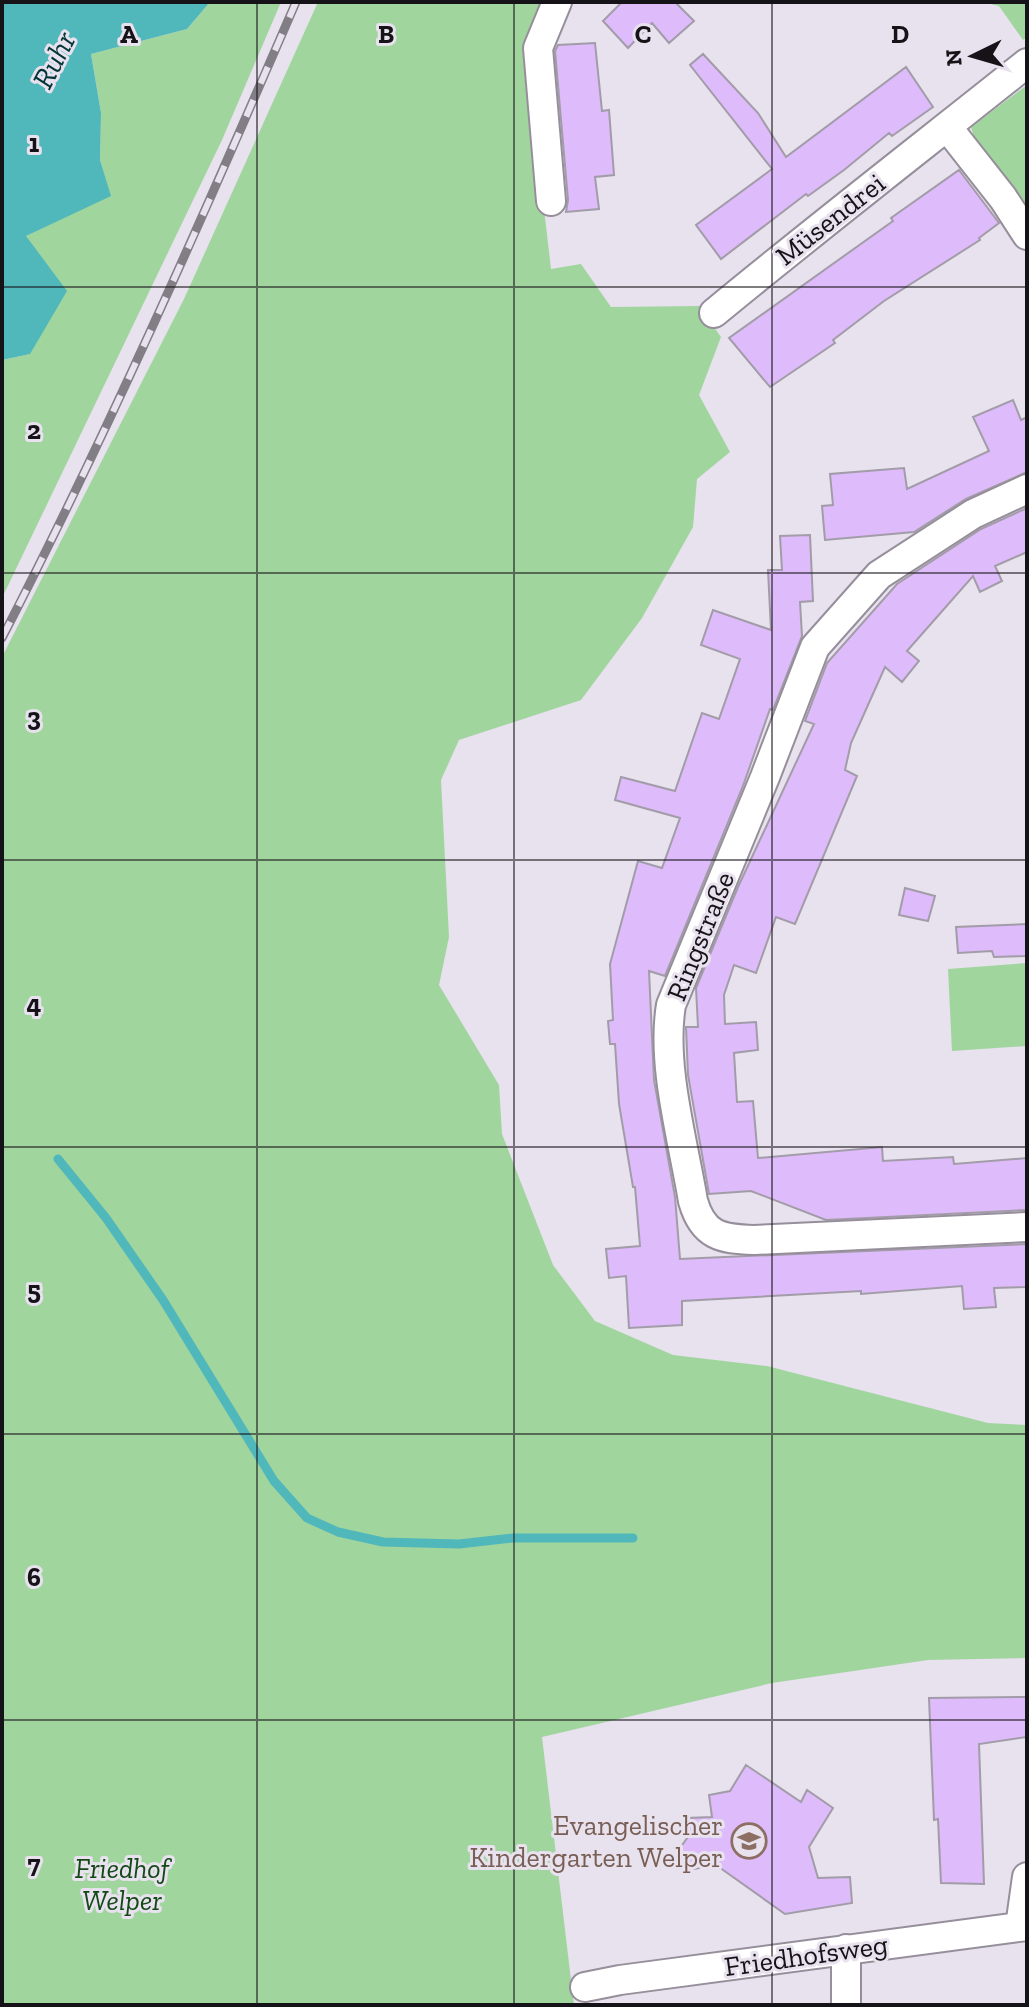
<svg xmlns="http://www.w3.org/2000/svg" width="1029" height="2007" viewBox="0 0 1029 2007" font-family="'Zilla Slab',serif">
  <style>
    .green { fill: #a0d59e }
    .water { fill: #50b7bb }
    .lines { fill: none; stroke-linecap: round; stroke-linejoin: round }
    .stream { stroke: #50b7bb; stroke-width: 9 }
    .building { fill: #debbfa; stroke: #a29ca8; stroke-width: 2 }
    .street-casing { stroke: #968f9b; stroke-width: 32 }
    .street { stroke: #fff; stroke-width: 28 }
    .rail-casing { stroke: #827e86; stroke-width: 9 }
    .rail { stroke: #e8e1ee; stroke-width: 6; stroke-dasharray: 18; stroke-linecap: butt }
    .grid { fill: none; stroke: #151317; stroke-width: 2; stroke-opacity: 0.55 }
    .labels { text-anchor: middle; stroke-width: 6; stroke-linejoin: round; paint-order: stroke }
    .street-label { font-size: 28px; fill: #151317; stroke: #e8e1ee }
    .education-label { font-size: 28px; fill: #785e54; stroke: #e8e1ee; text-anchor: end }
    .park-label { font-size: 28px; font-style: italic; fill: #124915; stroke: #e8e1ee }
    .water-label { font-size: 30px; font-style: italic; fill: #013536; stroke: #e8e1ee }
    .grid-label { font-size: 26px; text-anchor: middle; font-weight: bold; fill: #151317; stroke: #e8e1ee; stroke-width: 6; stroke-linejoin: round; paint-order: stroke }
  </style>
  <rect width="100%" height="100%" fill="#e8e1ee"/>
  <path class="green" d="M210,2H281L222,140L2,598V360L30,354L26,236L110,195L100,160L101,113L91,54L187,29Z
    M318,2H544L527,63L551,269L581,264L611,307L699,306L721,337L699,395L730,452L697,479L693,527L642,618L581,700L459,740L441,780L449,937L439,985L499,1085L502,1134L553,1265L595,1321L673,1355L767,1366L988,1423L1027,1425V1658L928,1660L772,1683L542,1737L574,2005H2V657L184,299Z
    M982,2H1027V37L1023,40L999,6Z
    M1027,85V222L980,156L971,127Z
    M1027,963V1046L952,1051L948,969Z"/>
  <path class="water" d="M2,2H210L187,29L91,54L101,113L100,160L111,196L26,236L67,291L30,354L2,360Z"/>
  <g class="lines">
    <path class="stream" d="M58,1159L106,1218L163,1300L274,1481L307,1518L338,1532L383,1542L459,1544L513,1538H633"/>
  </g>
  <path class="building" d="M622,2H675L694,21L669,43L652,23L628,48L603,21Z
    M595,43L602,111L609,110L614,175L595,177L599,209L566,212L568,200L555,51L558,45Z
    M703,54L758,113L786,157L906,67L933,107L892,136L889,133L844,170L808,196L806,194L721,259L696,225L772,169L690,65Z
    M959,170L999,223L979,238L980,240L884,301L833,340L835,343L770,387L729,338L893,221L891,218Z
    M1013,400L1021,420L1027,417V472L966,499L914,532L825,540L822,506L833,505L830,474L904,468L907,489L989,451L973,417Z
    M1027,508V552L995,566L1002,581L980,592L973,576L907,651L919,661L902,682L885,667L851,743L845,770L857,776L795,924L776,917L756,973L734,965L724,995L725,1024L756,1022L758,1050L734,1053L737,1102L753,1101L758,1158L882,1147L883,1161L953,1157L954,1164L1027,1158V1210L826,1220L751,1191L709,1194L688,1075L686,1027H698L696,988L738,887L814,724L805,721L827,663L897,584L981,529Z
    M810,535L813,601L800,602L802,636L773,710L770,709L743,786L665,976L649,971L654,1080L675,1197L680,1259L1027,1244V1287L994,1288L996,1307L964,1309L962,1286L861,1294V1291L682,1301V1325L629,1328L626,1276L609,1278L606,1249L640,1246L635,1187H633L619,1104L615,1044H610L608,1021L613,1020L610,964L638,861L662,868L680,818L615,800L621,777L675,791L702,713L719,719L740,659L701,645L713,610L771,630L768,570H782L780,536Z
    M905,888L935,896L928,921L899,915Z
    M1027,924V956L994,957L992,951L958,953L956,927Z
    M1027,1697V1737L979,1744L984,1884L941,1883L938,1819L934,1820L929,1698Z
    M746,1765L801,1802L807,1790L833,1808L809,1847L818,1878L850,1877L852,1903L785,1914L716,1865L694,1869L675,1855L690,1834L687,1818L712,1817L709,1795L730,1791Z"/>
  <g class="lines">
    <defs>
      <path id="street" d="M948,128L1003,198L1027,235
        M551,201L538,48L557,2
        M714,313C817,228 923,146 1027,63
        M1027,489L973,514L879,575L815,647L765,777L671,1005C661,1065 683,1140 693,1201C703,1236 721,1239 754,1240L1027,1227
        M1020,1927L1027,1877
        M846,1949V2005
        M585,1987L620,1980L1027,1926"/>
    </defs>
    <use href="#street" class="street-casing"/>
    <use href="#street" class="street"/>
    <defs>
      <path id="rail" d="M2,638C109,430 203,217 296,2"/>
    </defs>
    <use href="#rail" class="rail-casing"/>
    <use href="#rail" class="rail"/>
  </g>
  <path class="grid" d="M257,2V2005M514,2V2005M772,2V2005M2,287H1027M2,573H1027M2,860H1027M2,1147H1027M2,1434H1027M2,1720H1027"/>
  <defs>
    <symbol id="school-ring" viewBox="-11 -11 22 22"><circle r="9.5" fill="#e8e1ee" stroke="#8d6e63" stroke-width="1.5"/><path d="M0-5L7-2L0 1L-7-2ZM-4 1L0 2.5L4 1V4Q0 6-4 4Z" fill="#8d6e63"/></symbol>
  </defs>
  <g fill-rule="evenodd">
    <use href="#school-ring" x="729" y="1821" width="40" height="40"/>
  </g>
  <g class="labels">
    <g class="street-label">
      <text transform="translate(830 219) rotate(-38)" y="10">Müsendrei</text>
      <text transform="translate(700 936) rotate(-68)" y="10">Ringstraße</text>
      <text transform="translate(806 1955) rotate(-8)" y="10">Friedhofsweg</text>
    </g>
    <g class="education-label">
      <text x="723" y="1835">Evangelischer<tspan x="723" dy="32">Kindergarten Welper</tspan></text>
    </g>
    <g class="park-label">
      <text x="122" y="1878">Friedhof<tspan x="122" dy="32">Welper</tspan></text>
    </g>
    <g class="water-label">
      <text transform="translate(54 60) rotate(-63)" y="10">Ruhr</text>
    </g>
  </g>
  <g class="grid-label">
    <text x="129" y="43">A</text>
    <text x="386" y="43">B</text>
    <text x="643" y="43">C</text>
    <text x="900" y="43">D</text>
    <text x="34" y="152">1</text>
    <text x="34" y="439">2</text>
    <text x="34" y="726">3</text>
    <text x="34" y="1013">4</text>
    <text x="34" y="1299">5</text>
    <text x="34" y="1586">6</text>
    <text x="34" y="1873">7</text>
  </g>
  <rect width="1029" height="2007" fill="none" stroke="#151317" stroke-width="8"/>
  <g transform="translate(973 56) rotate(265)" stroke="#e8e1ee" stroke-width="6" paint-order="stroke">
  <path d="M0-6L14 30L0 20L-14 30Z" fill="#151317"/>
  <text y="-12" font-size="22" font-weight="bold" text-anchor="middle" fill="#151317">N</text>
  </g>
</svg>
